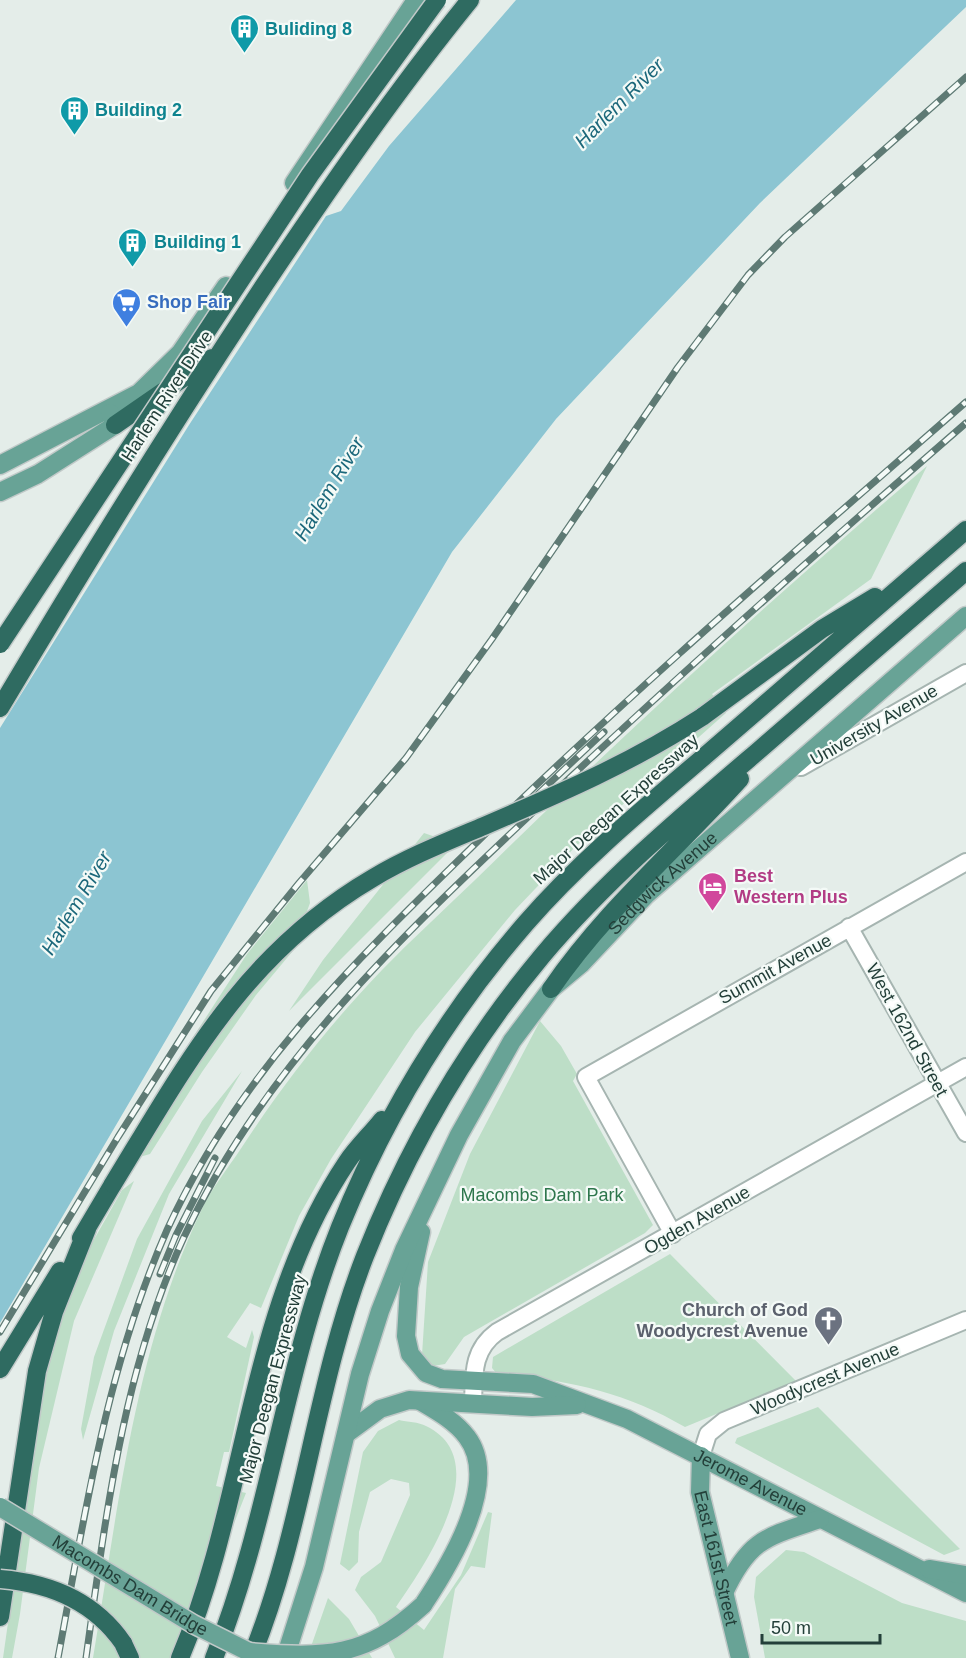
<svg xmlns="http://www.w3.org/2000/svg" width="966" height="1658" viewBox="0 0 966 1658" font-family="Helvetica,sans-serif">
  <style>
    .green { fill: #bddec7 }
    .water { fill: #8cc5d2 }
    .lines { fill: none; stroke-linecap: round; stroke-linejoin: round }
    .minor-casing { stroke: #a6b5b1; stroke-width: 20 }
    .major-casing { stroke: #c1c9c8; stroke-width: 21 }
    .highway-casing { stroke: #c1c9c8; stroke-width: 21 }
    .minor { stroke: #fff; stroke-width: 16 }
    .major { stroke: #68a396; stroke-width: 18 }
    .highway { stroke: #2f6b61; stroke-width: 18 }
    .rail-casing { stroke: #5e7a74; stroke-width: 7 }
    .rail { stroke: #f4faf7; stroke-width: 4.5; stroke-dasharray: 14; stroke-linecap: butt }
    .major-bridge-casing { stroke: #c1c9c8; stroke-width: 21; stroke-linecap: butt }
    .highway-bridge-casing { stroke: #c1c9c8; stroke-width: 21; stroke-linecap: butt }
    .major-bridge { stroke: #68a396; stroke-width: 18 }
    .highway-bridge { stroke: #2f6b61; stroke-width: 18 }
    .labels { text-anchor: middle; stroke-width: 4.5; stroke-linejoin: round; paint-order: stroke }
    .culture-label { font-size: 18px; font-weight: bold; fill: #0d838f; stroke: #f4faf7; text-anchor: start }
    .shop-label { font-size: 18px; font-weight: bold; fill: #366cbe; stroke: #f4faf7; text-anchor: start }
    .street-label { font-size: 18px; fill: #233f39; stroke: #f4faf7 }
    .hotel-label { font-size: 18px; font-weight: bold; fill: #b23c85; stroke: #f4faf7; text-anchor: start }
    .park-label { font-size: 18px; fill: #2d764c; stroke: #f4faf7 }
    .worship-label { font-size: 18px; font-weight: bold; fill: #5b616d; stroke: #f4faf7; text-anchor: end }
    .water-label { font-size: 20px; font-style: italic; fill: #1c687b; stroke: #f4faf7 }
  </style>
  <rect width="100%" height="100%" fill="#e4ede9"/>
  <path class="green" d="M927,466L871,579L712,694L726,713L576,846L515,910L415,1032L331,1159L299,1216L261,1308L250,1303L227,1337L246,1348L252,1330L254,1337L229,1452H224L216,1486L246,1493L181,1658H93C118,1509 135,1349 201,1211C211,1189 228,1168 242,1147C283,1084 330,1024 382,970C412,939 444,910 475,880C620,737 771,599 927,466Z
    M424,833L456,844L289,1011L323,960Z
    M307,880L310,903L292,952L256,995L202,1072L150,1154L136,1158L186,1048L247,954Z
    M540,1021L561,1046L577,1074L573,1081L653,1225L645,1233L464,1337L445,1364L433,1366L422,1355L428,1262L470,1154Z
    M242,1071L169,1194L114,1331L83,1440L81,1429L94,1357L137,1239L202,1121Z
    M134,1181L74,1321L39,1468L20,1614L12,1658H3L40,1398L50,1353L70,1282L122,1190Z
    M670,1254L796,1381L685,1427C626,1392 565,1379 497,1374L492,1368L493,1357Z
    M818,1407L960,1549L944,1555L735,1443L737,1438Z
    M399,1420C407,1422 419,1422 426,1426C497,1460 425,1565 396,1607L424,1630L461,1575L488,1512L492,1513L485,1568L471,1566L455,1589L443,1658H395L375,1616L355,1590L361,1577L381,1562L410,1495L409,1483L391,1479L370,1492L359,1532L358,1562L349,1571L340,1564L363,1452L378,1431Z
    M786,1550L804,1552L902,1603L966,1621V1658H765L754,1597L756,1577Z
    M328,1598L349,1619L372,1658H307Z"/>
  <path class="water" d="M516,0H966V7L760,203L556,419L452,552L0,1323V728L189,425L326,216L341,211L389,146Z"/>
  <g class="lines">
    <defs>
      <path id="minor" d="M801,767L966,673
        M849,927L966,1133
        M673,1234L586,1077L966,862
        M473,1403C474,1375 472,1350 497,1332L966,1067
        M701,1456L708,1434L724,1421L966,1320"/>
      <g id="major">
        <path d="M294,183L416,0"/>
        <path d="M0,465L139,393L180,353L226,286"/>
        <path d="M0,492L38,474L115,425L110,413"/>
        <path id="s1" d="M421,1232L409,1287L406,1336L410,1354L426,1373L442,1379L533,1384L627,1419L966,1593"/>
        <path d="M420,1401C437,1411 455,1421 467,1437C501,1482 449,1566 423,1605"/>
        <path d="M346,1434L380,1409L409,1400L532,1407L577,1405"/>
        <path id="s2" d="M701,1456L700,1492L740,1658"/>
        <path d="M929,1569L966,1575"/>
        <path d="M724,1593C749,1539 766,1537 820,1519"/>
        <path id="s3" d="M285,1658L314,1567L360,1374L380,1311L404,1250L459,1135L512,1041L551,989L581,964L646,895L966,616"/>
      </g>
      <path id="highway" d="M115,425L212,358
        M0,708C85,565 173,423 265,284C330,187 396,91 470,0
        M702,717L822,629L875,597
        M551,989C605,910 677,849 740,779
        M81,1238L113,1184
        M0,1369L60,1271
        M0,1617L37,1371L54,1312L87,1229
        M123,1643L130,1658
        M180,1658C248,1498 248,1309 347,1162C357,1147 371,1134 382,1120
        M214,1658C270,1519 284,1367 340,1227C385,1116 448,1013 526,923C580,861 644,808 706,755C793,680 879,605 966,530
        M251,1658C304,1529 314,1387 365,1256C408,1147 467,1046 542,956C606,880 682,816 757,752C827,692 896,631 966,571"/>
    </defs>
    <use href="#minor" class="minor-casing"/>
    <use href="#major" class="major-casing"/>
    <use href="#highway" class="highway-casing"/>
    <use href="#minor" class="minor"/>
    <use href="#major" class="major"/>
    <use href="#highway" class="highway"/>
    <defs>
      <path id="rail" d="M537,795L604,732
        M160,1274L176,1235L215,1158
        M0,1332L118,1137L211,991L299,883L406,758L492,639L678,367L748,275L785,237L966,77
        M58,1658C85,1513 107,1366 167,1230C237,1076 351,965 470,849C629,693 799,548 966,402
        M86,1658C106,1515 123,1370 184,1237C265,1063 406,932 544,802C682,672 823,547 966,423"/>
    </defs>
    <use href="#rail" class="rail-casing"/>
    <use href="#rail" class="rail"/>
    <defs>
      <g id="major-bridge">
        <path id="s4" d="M0,1507L193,1624L261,1658"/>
        <path d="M248,1652C327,1658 365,1658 423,1605"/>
      </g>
      <path id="highway-bridge" d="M0,644L310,175L437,0
        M113,1184C187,1063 245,953 373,878C408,857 446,842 484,826C561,793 631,763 702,717
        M0,1579C49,1583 94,1601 123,1643"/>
    </defs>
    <use href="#major-bridge" class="major-bridge-casing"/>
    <use href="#highway-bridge" class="highway-bridge-casing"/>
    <use href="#major-bridge" class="major-bridge"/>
    <use href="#highway-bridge" class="highway-bridge"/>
  </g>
  <defs>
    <symbol id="building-pin" viewBox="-11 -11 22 30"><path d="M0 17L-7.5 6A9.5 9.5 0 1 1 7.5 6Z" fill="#0f9aa8" stroke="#f4faf7"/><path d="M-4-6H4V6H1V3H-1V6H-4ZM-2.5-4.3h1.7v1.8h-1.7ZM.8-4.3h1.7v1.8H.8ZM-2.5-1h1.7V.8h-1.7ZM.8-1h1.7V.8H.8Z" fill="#fff"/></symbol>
    <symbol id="supermarket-pin" viewBox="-11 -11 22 30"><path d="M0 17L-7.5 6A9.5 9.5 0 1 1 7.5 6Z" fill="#3f7fe0" stroke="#f4faf7"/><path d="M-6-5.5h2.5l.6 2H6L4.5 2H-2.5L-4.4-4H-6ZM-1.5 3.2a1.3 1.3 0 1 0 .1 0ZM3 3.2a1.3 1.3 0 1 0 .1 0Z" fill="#fff"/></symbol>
    <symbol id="hotel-pin" viewBox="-11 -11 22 30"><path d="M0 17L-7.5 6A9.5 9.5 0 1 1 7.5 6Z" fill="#d1479c" stroke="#f4faf7"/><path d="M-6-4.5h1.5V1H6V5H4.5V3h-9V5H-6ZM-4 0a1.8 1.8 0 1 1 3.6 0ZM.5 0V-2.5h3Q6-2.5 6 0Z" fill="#fff"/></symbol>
    <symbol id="church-pin" viewBox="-11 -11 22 30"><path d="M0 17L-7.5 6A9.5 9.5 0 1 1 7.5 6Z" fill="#6b7280" stroke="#f4faf7"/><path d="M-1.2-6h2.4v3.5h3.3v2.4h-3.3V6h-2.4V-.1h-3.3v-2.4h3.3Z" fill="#fff"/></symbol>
  </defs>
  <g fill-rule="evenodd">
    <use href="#building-pin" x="228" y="12" width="33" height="45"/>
    <use href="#building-pin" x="58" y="94" width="33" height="45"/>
    <use href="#building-pin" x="116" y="226" width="33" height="45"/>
    <use href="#supermarket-pin" x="110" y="286" width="33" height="45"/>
    <use href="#hotel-pin" x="696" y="870" width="33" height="45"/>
    <use href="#church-pin" x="812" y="1304" width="33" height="45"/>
  </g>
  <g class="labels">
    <g class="culture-label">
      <text x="265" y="35">Buliding 8</text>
      <text x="95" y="116">Building 2</text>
      <text x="154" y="248">Building 1</text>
    </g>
    <g class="shop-label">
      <text x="147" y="308">Shop Fair</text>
    </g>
    <g class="street-label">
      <text transform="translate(167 396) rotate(-57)" y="6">Harlem River Drive</text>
      <text transform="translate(874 725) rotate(-30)" y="6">University Avenue</text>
      <text transform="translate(616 809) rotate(-42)" y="6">Major Deegan Expressway</text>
      <text dy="6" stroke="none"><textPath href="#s3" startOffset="880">Sedgwick Avenue</textPath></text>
      <text transform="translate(775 969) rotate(-29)" y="6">Summit Avenue</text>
      <text transform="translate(907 1030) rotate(61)" y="6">West 162nd Street</text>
      <text transform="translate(697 1220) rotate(-30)" y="6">Ogden Avenue</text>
      <text transform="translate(273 1379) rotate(-75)" y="6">Major Deegan Expressway</text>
      <text transform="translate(825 1379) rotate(-23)" y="6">Woodycrest Avenue</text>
      <text dy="6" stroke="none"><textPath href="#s1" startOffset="496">Jerome Avenue</textPath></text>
      <text dy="6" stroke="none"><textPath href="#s2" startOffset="104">East 161st Street</textPath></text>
      <text dy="6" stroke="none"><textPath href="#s4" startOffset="152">Macombs Dam Bridge</textPath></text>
    </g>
    <g class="hotel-label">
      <text x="734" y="882">Best<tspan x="734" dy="21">Western Plus</tspan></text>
    </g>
    <g class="park-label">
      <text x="542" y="1201">Macombs Dam Park</text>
    </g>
    <g class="worship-label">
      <text x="808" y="1316">Church of God<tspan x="808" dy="21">Woodycrest Avenue</tspan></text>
    </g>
    <g class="water-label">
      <text transform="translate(619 103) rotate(-45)" y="7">Harlem River</text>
      <text transform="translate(329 489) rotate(-59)" y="7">Harlem River</text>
      <text transform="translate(76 903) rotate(-59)" y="7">Harlem River</text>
    </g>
  </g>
  <path d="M762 1634v9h118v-9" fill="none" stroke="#233f39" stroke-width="3"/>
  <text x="771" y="1634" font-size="18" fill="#233f39" stroke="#f4faf7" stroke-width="4.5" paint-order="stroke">50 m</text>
</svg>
